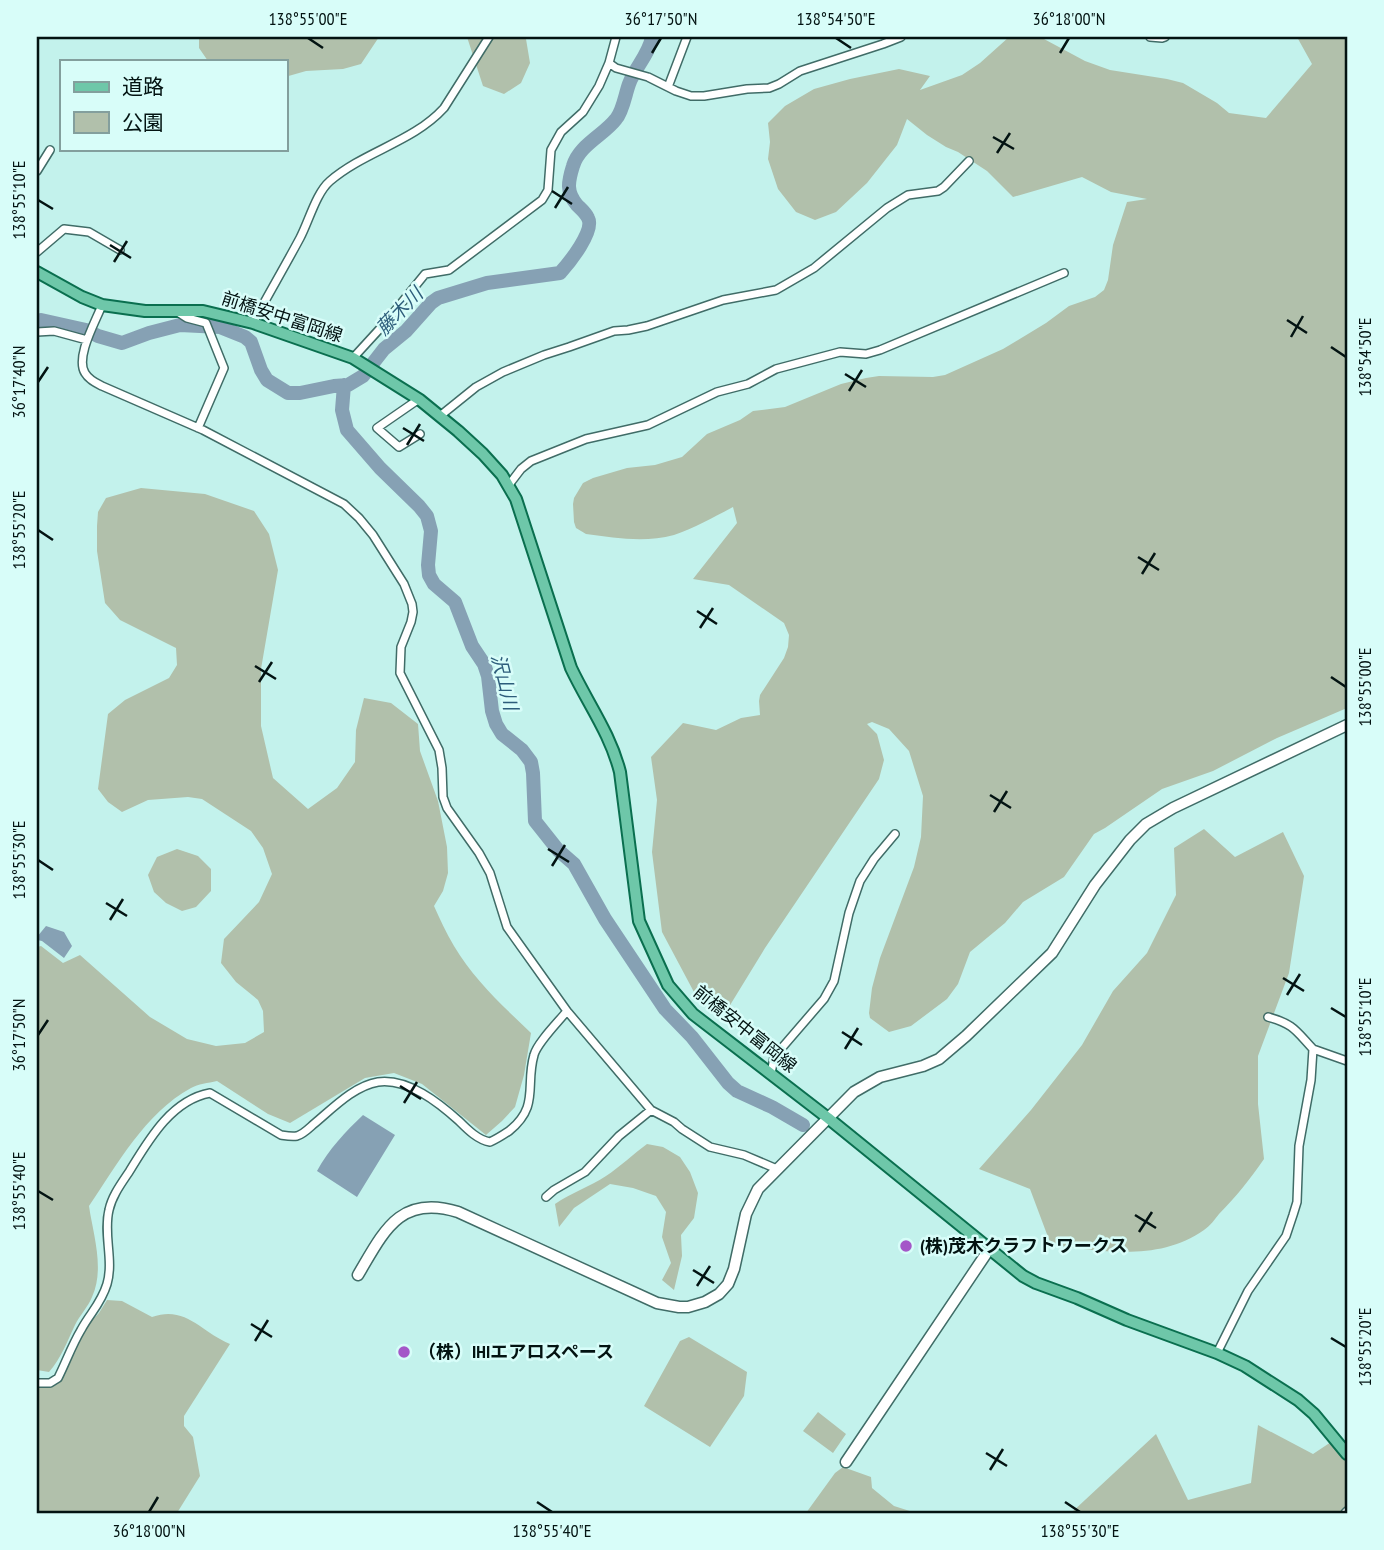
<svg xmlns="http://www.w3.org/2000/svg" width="1384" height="1550" viewBox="0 0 1384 1550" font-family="'PT Sans Narrow','Noto Sans JP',sans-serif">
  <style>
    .green { fill: #b1c0ab }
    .water { fill: #86a1b4 }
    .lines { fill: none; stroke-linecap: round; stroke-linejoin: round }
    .river { stroke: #86a1b4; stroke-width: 14 }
    .street-casing { stroke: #406c67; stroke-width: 10 }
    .secondary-casing { stroke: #406c67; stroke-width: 13 }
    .primary-casing { stroke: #0a6f4f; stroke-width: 14 }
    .street { stroke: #fff; stroke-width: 7 }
    .secondary { stroke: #fff; stroke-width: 10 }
    .primary { stroke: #6ec7a9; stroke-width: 10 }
    .ticks { fill: none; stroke: #031312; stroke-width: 2.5 }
    .poi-dot { fill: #a457c8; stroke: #d8fdf9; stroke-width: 2.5 }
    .labels { text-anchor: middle; stroke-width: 5; stroke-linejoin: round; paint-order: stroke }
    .street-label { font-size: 18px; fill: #031312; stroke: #d8fdf9 }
    .poi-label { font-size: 18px; font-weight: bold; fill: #031312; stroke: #d8fdf9; text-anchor: start }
    .water-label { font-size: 19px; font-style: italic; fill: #2d5d7b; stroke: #d8fdf9 }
    .neatline { fill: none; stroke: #031312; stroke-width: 2.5 }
    .ticks-label { font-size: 18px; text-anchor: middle; fill: #031312 }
  </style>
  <rect width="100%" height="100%" fill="#c3f2ec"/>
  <path class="green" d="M199,37H379L361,64L343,69L306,71L285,77V61H208L199,48Z
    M467,37H523L526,39L530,63L521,83L504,94L483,86Z
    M1009,37H1036L1044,39L1085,61L1110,70L1167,79L1183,83L1217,103L1229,113L1266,118L1312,64L1297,37H1347V708L1277,738L1213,771L1162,789L1105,828L1094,834L1064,877L1023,902L1005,923L970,952L958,984L947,999L911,1026L889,1032L870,1018L869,1013L872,988L880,958L914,867L921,837L923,796L909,751L889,729L872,722L867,724L877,734L884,760L879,779L765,948L724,1015L695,994L662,932L652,852L657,800L651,757L683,723L716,730L741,718L760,715L759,701L760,695L784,658L788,647L789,635L784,623L729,585L693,579L737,523L733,507C714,517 695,528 674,535C645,543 615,538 586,534L576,528L574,522L573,504L574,498L583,483L593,478L627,468L655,465L682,457L707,434L740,420L753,411L785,407L841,384L866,378L879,376L933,377L945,375L1003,349L1046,323L1069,306L1095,297L1104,290L1108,280L1113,245L1127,202L1147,199L1111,192L1082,177L1013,197L987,171L958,152L946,147L927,135L907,119L897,145L867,183L836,212L815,220L796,212L778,189L768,159L770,142L768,123L785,106L814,89L850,79L899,69L930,76L920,90L962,75L980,63Z
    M141,488L205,494L254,511L269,534L278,570L261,669V726L273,778L308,809L337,788L355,762L356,730L364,698L391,703L418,724L420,751L438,801L447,847L448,873L443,891L434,906C440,919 446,933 454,946C474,980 503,1006 531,1033L524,1075L515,1107L502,1121L486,1135L422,1084L394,1073L365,1078L290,1123L268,1114L217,1081C208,1083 198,1084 191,1088C145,1113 117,1165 89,1206C93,1234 105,1269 92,1297C88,1307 80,1315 75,1325C67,1342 61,1358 49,1372L37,1370V947L41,946L63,963L80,955L150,1017L187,1039L216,1046L245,1043L264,1032L263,1011L258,1000L236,982L221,963L224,939L259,902L272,874L263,848L251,831L202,799L188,797L148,800L122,812L108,802L98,789L108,714L125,700L169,678L177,665L176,648L120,620L105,603L97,551V526L98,512L106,498Z
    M1204,829L1235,857L1283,832L1304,876L1289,973L1258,1056V1104L1264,1159C1250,1179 1236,1197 1219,1214C1215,1219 1210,1226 1204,1230C1159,1262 1102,1251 1051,1245L1030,1189L979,1169L1031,1110L1082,1045L1113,991L1147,953L1176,895L1174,848Z
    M177,849L198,856L211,869V891L196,907L182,911L166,903L154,892L148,875L157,857Z
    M647,1144L663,1147L680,1157L690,1172L698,1193L694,1218L681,1235L682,1256L674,1290L662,1280L671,1263L662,1237L666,1212L656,1196L633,1188L610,1184L574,1208L559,1227L555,1204C571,1193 589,1187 606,1176C620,1167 633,1154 647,1144Z
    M107,1300L122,1301L152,1317C186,1305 201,1332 230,1344L184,1416V1426L193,1437L200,1476L177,1513H37V1387L52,1386L84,1329L99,1313Z
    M689,1337L747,1372L744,1396L710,1447L644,1406L680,1341Z
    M818,1412L846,1434L833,1453L803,1431Z
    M1258,1425L1313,1454L1331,1442L1347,1461V1513H1071L1156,1434L1188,1500L1251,1483Z
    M843,1467L871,1477L872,1488L894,1506L916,1513H806L835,1473Z"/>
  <path class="water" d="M46,926L64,932L72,946L64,958L42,941L37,940V937Z
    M363,1115L395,1135L357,1197L317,1171C328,1150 346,1131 363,1115Z"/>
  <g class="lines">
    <path class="river" d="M37,321L41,320L86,330L98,336L122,343L149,333L180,325L220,327L245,337L251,342L261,370L267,380L288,393H300L334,386L348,385L363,376L384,349L406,331L431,303L438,298L487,283L560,273C569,263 595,231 588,218C586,213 581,209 577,205C566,192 568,182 573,166C579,145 604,135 616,119C623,111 625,95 629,84C635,67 649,55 652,37
      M344,385L342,410L347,430L380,468L419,506L427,516L431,531L428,565L429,575L434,584L455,602L472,646L484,664L488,676L492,711L496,724L502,734L522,750L531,762L533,773L535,821L558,850L574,864L605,919L665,1009L692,1037L728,1083L737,1091L772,1107L803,1125"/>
    <defs>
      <path id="street" d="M1150,37L1162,38L1165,37
        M609,63L616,68L648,77L676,91L691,96H704L747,89L769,88L779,84L800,71L883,44L901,37
        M668,87L687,37
        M37,171L50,150
        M37,252L64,229L89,232L120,250
        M102,305C96,321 75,357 85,373C89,380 96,383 102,386L203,430L344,504L359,518L373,535L404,584L412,604L413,612L411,622L401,647L400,673L439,750L442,768L443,797L447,808L479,853L490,873L507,927L567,1011L651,1110L674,1122L682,1129L710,1147L744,1155L777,1169
        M176,311L187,318L206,323L224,368L198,428
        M253,323C268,295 285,266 300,238C309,221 316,193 330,181C365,151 413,142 444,108L489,37
        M37,332L54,331L87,340
        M353,358L386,322L425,274L449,270L542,200L548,190L551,150L561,132L583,112L599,86L609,63L616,37
        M419,399L377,428L399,447L420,434
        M440,416L476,387L503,372L544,355L569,347L614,331L628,330L647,326L723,300L776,290L814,268L887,208L908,195L938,191L944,187L969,161
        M508,486L521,469L531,461L586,439L648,425L717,392L748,384L776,369L840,352L866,354L880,350L1064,273
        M1268,1017C1294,1024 1296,1031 1313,1049
        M771,1074L774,1057L824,999L834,981L849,913L860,881L874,859L895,834
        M546,1197L554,1190L585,1172L619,1136L651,1110
        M1217,1353L1248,1291L1286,1236L1293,1215L1297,1202L1299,1146L1311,1080L1313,1049L1347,1061
        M37,1383H50L58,1378C66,1362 72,1345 81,1330C90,1313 101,1304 107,1284C114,1260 103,1234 109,1210C112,1196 121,1184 129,1172C148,1141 171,1100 210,1093L281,1135C287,1136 292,1137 297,1136C304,1134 310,1127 315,1123C333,1108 354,1086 378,1082C408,1078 439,1103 459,1121C468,1130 478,1140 490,1142C497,1139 503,1135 509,1131C540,1106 525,1086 534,1055C537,1043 559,1021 567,1011
        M1345,1513L1347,1511"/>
      <path id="secondary" d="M358,1275C384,1231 400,1194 458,1212L657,1303L679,1307H688L705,1302L719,1294L728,1284L734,1269L746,1214L758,1189L854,1092L880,1077L923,1066L939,1059L966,1036L1052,953L1095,885L1130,840L1146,824L1173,808L1347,725
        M846,1462L990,1248"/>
      <path id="primary" d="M37,272L82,297L102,305L145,311H203L253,323L353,358L420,400L458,431L483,454L502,475L516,499L571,668C588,704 610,733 620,772L639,921L668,985L693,1014L828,1118L1023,1276L1036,1283L1077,1298L1127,1320L1217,1353L1245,1366L1298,1400L1314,1414L1347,1454"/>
    </defs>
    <use href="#street" class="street-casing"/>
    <use href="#secondary" class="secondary-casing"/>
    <use href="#primary" class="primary-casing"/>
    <use href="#street" class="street"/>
    <use href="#secondary" class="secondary"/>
    <use href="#primary" class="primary"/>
  </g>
  <path class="ticks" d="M308,38L323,48M836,38L851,48M652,53L661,38M1060,53L1069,38M993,137L1014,149M997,153L1010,133M552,191L572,204M38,200L53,209M555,208L568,187M110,245L131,258M114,262L127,241M1287,320L1307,333M1291,337L1303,316M1331,347L1346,357M845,374L866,387M38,382L48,367M849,391L862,370M403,428L424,441M407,445L420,424M38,530L53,540M1138,557L1159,570M1142,574L1155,553M697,611L717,624M700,628L713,608M255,666L276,679M1331,677L1346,687M259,682L272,662M990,795L1011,808M994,812L1007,791M548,849L569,862M38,860L53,870M552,866L565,845M106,903L127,916M110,920L123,899M1283,978L1304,991M1287,995L1300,974M1331,1008L1346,1017M842,1032L862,1045M38,1035L48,1020M845,1049L858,1028M400,1086L421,1099M404,1103L417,1082M38,1191L53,1200M1135,1215L1156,1228M1139,1232L1152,1212M693,1270L714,1283M697,1286L710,1266M251,1324L272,1337M1331,1338L1346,1347M255,1341L268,1320M986,1453L1007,1466M990,1470L1003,1449M537,1502L552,1512M1065,1502L1080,1512M149,1512L158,1497"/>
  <g class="poi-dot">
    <circle cx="906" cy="1246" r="7"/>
    <circle cx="404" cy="1352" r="7"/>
  </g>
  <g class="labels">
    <g class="street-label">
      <text transform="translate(282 317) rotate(18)" y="6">前橋安中富岡線</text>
      <text transform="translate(745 1029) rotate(39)" y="6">前橋安中富岡線</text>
    </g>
    <g class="poi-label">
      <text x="920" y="1252">(株)茂木クラフトワークス</text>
      <text x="418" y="1358">（株）IHIエアロスペース</text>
    </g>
    <g class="water-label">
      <text transform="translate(399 311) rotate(-46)" y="7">藤木川</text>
      <text transform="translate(505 682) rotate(76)" y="7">沢山川</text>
    </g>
  </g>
  <rect width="1384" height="1550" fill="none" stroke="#d8fdf9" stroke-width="77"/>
  <rect x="60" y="60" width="228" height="91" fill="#d8fdf9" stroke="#839f9d" stroke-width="2"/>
  <rect x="74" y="82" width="35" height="10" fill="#6ec7a9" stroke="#839f9d" stroke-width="2"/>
  <text x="122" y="94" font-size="21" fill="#031312">道路</text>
  <rect x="74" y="112" width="35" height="21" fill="#b1c0ab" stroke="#839f9d" stroke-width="2"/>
  <text x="122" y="130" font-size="21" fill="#031312">公園</text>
  <rect x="38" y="38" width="1308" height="1474" class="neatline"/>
  <g class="ticks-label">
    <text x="308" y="25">138°55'00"E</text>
    <text x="661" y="25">36°17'50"N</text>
    <text x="836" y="25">138°54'50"E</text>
    <text x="1069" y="25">36°18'00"N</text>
    <text transform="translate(19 200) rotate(-90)" y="6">138°55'10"E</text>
    <text transform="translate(1365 357) rotate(-90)" y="6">138°54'50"E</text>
    <text transform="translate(19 382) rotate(-90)" y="6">36°17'40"N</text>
    <text transform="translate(19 530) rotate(-90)" y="6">138°55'20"E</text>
    <text transform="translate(1365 687) rotate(-90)" y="6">138°55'00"E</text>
    <text transform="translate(19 860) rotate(-90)" y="6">138°55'30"E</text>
    <text transform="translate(1365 1017) rotate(-90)" y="6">138°55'10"E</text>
    <text transform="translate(19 1035) rotate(-90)" y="6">36°17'50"N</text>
    <text transform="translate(19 1191) rotate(-90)" y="6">138°55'40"E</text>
    <text transform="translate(1365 1347) rotate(-90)" y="6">138°55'20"E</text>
    <text x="149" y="1537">36°18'00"N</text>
    <text x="552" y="1537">138°55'40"E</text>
    <text x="1080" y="1537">138°55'30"E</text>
  </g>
</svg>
